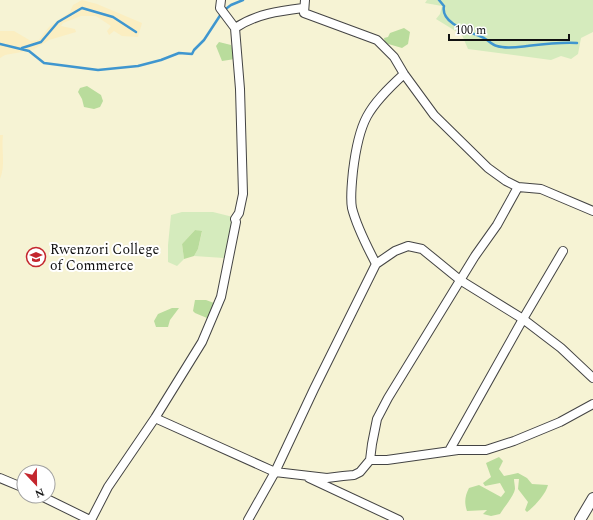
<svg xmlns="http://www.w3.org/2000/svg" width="593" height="520" viewBox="0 0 593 520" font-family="Spectral,serif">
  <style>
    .farmland { fill: #f6f3d4; fill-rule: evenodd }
    .green { fill: #d5ebbd }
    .forest { fill: #b9dc9c }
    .sand { fill: #fbeec1 }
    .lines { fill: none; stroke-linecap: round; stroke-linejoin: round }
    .stream { stroke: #3f96cf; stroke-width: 2.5 }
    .minor-casing { stroke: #444; stroke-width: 10 }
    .tertiary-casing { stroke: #444; stroke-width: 12 }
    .minor { stroke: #fff; stroke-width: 8 }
    .tertiary { stroke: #fff; stroke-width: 10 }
    .labels { text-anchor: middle; stroke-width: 4; stroke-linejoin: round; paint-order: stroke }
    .poi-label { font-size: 14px; fill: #111; stroke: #fff; text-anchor: start }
  </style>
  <rect width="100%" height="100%" fill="#fffdf5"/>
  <path class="farmland" d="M0,0H593V520H0ZM24,472H48V496H24Z"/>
  <path class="green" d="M427,0H593V32L581,38L578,54L571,59L561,56L551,60L468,49L462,35L436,19L440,14L442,6L425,3Z
    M182,212H213L233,217L224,258L194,256L198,249L202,232L195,230L182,244L184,259L177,266L168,262V245L171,215Z"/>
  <path class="forest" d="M404,28L410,32L408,44L402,48L385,43L384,38L388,37L390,33Z
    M219,42L231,45L235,59L222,61L216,46Z
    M87,86L101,95L103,101L100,107L94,109L84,107L82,99L78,92L80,88Z
    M195,230L202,231L198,249L194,256L184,259L182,244Z
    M195,300H206L214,303L216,308L206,322L207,318L195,313L193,311Z
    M172,308H179L170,320L168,327H156L154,321L158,314Z
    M499,457L503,461L499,469L504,476L518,473L527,478L532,484L548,485C546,494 534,507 527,512L525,510L528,502L518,489L519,479H514C514,482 515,486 515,489C514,496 504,507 500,514L491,516L483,514L487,510L467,511C464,502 465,496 469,488L479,485L501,497L505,492L500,483L485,486L483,483L491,477L486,463Z"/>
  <path class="sand" d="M82,0L97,4L142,23L138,37L122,36L114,31L109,35L107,31L111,26L96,16H81L63,23L61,26L75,29L76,32L49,40L33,50L5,55L0,58V31H14L31,41L39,40L49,27L70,12L73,5Z
    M0,135H3C1,150 6,165 0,179Z"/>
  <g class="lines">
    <path class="stream" d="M439,0L444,6C440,24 471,32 484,38C488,40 492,45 497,46C506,49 518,47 527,46C544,44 560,42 577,43
      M0,44L29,51L44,63L98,70L138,66L161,60L179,53L192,54L194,50L204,40L223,11L231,5L243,0
      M22,48L41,42L58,22L82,8L113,17L136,32"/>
    <defs>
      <path id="minor" d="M305,0L304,13L377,40L394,57L404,74L434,115L488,168L506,181L518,187L541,189L593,211
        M235,28C256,14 279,11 303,8
        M376,264C367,246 357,228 352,208C350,198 352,181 353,171C359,121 367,108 404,74
        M155,418L275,472L327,478L343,476L354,475L360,472L370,460L372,444L377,419L388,398L475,256L497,225L518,187
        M449,451L523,319L563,251
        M370,460H387L458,450H486L514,441L560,422L593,404
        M0,478L24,488
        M309,478L399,520
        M41,496L90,520
        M91,520L108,487L155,418L202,342L221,297L236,222L235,219L239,213L243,194L240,89L235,28L220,8L221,0
        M248,520L275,472L314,389L376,264L395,251L408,246L422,249L460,280L523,319L561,348L593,378"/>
      <path id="tertiary" d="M580,520L593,498"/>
    </defs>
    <use href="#minor" class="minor-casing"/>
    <use href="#tertiary" class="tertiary-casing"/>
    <use href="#minor" class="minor"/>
    <use href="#tertiary" class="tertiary"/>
  </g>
  <defs>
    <symbol id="university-ring" viewBox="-11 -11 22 22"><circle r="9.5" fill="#fff" stroke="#c4262e" stroke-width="1.5"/><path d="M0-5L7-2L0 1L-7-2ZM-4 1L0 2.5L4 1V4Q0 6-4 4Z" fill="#c4262e"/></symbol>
  </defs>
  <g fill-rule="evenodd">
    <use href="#university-ring" x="25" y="246" width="22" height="22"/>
  </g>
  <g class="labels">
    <g class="poi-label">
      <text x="50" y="254">Rwenzori College<tspan x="50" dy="16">of Commerce</tspan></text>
    </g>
  </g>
  <g transform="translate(36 484) rotate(158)"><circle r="19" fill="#ffffff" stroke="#a0a0a0"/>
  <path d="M0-3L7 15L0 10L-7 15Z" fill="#c4262e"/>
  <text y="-6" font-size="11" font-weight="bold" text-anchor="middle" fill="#111111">N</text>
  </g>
  <path d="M449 34v6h120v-6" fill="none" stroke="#111111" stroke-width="2"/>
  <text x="455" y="34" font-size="12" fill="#111111" stroke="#ffffff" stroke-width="3" paint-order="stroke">100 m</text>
</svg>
